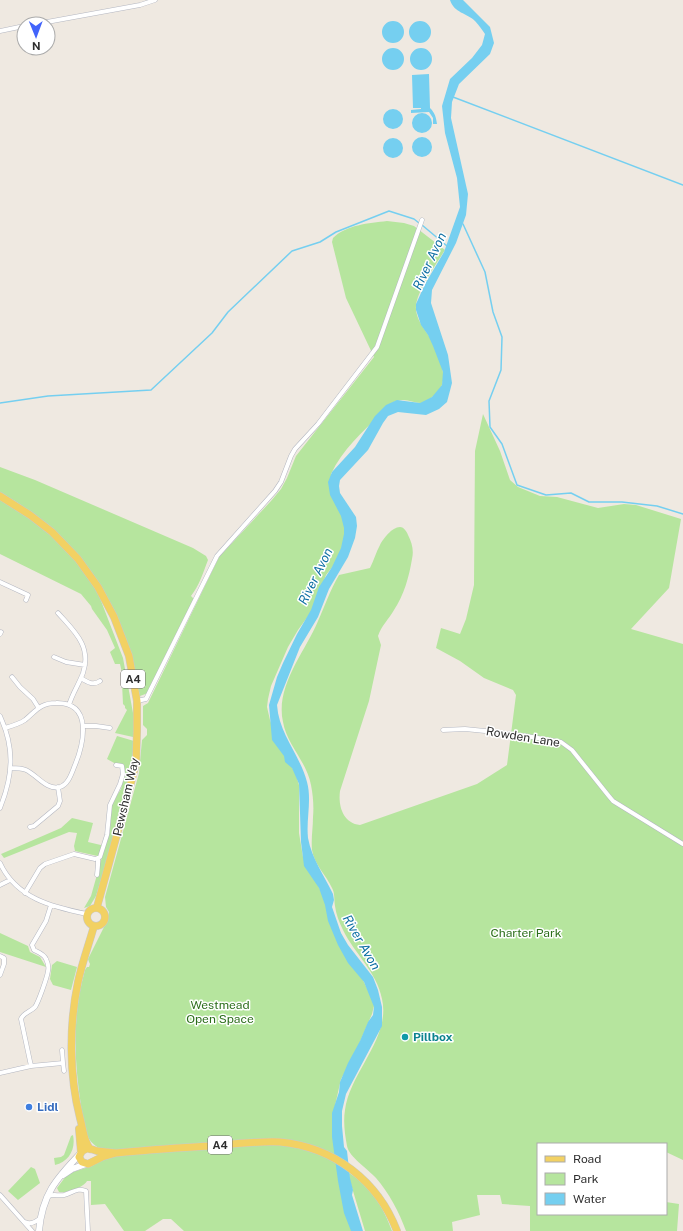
<svg xmlns="http://www.w3.org/2000/svg" width="683" height="1231" viewBox="0 0 683 1231" font-family="'Public Sans',sans-serif">
  <style>
    .green { fill: #b6e59e }
    .water { fill: #75cff0 }
    .lines { fill: none; stroke-linecap: round; stroke-linejoin: round }
    .stream { stroke: #75cff0; stroke-width: 1.5 }
    .street-casing { stroke: #b4b7c1; stroke-width: 5 }
    .secondary-casing { stroke: #b4b7c1; stroke-width: 7 }
    .primary-casing { stroke: #c9c9c9; stroke-width: 8 }
    .street { stroke: #fff; stroke-width: 4 }
    .secondary { stroke: #fff; stroke-width: 6 }
    .primary { stroke: #f2d163; stroke-width: 7 }
    .culture-dot { fill: #0f9aa8; stroke: #fff; stroke-width: 1.5 }
    .shop-dot { fill: #3f7fe0; stroke: #fff; stroke-width: 1.5 }
    .labels { text-anchor: middle; stroke-width: 3; stroke-linejoin: round; paint-order: stroke }
    .shield { fill: #fff; stroke: #6d6d6d; stroke-width: 1 }
    .shield-label { font-size: 11px; font-weight: bold; fill: #2e2e2e }
    .street-label { font-size: 12px; fill: #2e2e2e; stroke: #fff }
    .park-label { font-size: 12px; fill: #2c6e1b; stroke: #fff }
    .culture-label { font-size: 12px; font-weight: bold; fill: #0d838f; stroke: #fff; text-anchor: start }
    .shop-label { font-size: 12px; font-weight: bold; fill: #366cbe; stroke: #fff; text-anchor: start }
    .water-label { font-size: 13px; font-style: italic; fill: #0d6fa3; stroke: #fff }
  </style>
  <rect width="100%" height="100%" fill="#efe9e1"/>
  <path class="green" d="M387,221L404,223L414,226L445,250C437,263 417,291 416,306C415,317 423,327 429,336C436,349 447,370 442,385C439,392 429,401 422,403C413,404 405,396 392,403C389,405 385,410 381,414C363,431 342,450 331,474L350,534L345,551L326,575L314,608L298,630L288,647L271,686L268,699L267,707L270,720L276,736L296,775L299,785V833L303,857L314,877L373,1001L374,1006L372,1014L353,1058L341,1079L332,1119L340,1178L356,1231H184L171,1219H163L145,1231H124L105,1204L91,1205V1181H87C84,1187 66,1194 59,1192L57,1188L66,1176L73,1172L92,1166L101,1160L99,1148C83,1139 84,1122 81,1106C74,1058 72,1016 85,970L87,967H89L90,964L89,962L88,959L107,921L109,912L106,907L105,897L139,773L142,740L147,735V729L143,725V706L148,703L219,557L271,501L281,489L287,478L296,456L374,357L346,298L332,242L333,238C346,225 369,223 387,221Z
    M483,414L500,451L510,480L518,487L540,496L557,497L598,508L624,504L636,505L681,519L669,588L631,629L683,644V1160L666,1152V1144H538V1214H666V1202L679,1204L677,1231H530V1206L502,1204L500,1195H477L480,1215L452,1222L453,1231H406C399,1212 389,1193 376,1178C368,1169 349,1157 347,1146C345,1135 343,1122 345,1110C350,1072 391,1038 382,999C377,972 354,953 343,930C339,922 336,914 335,906C334,900 335,893 332,888C326,875 314,864 312,850C311,838 313,828 313,817C314,807 313,795 311,785C307,762 287,745 283,722C275,686 305,652 318,621C325,606 330,590 339,575L370,568C374,560 376,552 380,545C383,539 392,527 400,527C404,527 407,532 408,535C412,543 414,550 412,559C409,577 404,595 394,610C389,619 381,626 378,636L381,645L369,701L340,791C338,806 343,823 360,825L477,784L507,765L516,695L513,690L484,678L460,661L436,648L441,628L460,634L466,619L474,585L475,451Z
    M0,467L35,480L193,548L206,556L208,560C203,573 199,586 191,596L194,599L148,693L140,696L129,648L100,585L21,505L0,492Z
    M0,499L26,515L50,534L64,548L83,570L98,593L123,658L133,713V737L115,733L127,710L125,708V706L123,704L122,683L124,682L120,664H115L110,652L115,648L107,630L92,609L91,606L81,594L0,554Z
    M117,736L134,741C130,794 111,845 96,896L90,906L84,908L91,896L102,857L75,851L74,846L77,833L69,832L4,858L1,854L61,828L72,818L93,823L88,842L105,846L110,832L111,808L114,800L121,789L125,769L107,759Z
    M0,933L28,946L30,952L40,957L46,967L0,952Z
    M57,961L77,967L71,990L53,985L50,979L52,965Z
    M73,1135C76,1149 69,1162 55,1165L54,1158L61,1157L64,1155L71,1136Z
    M31,1167L35,1169L40,1183L18,1200L8,1191Z
    M349,1173C370,1185 384,1208 392,1231H365L350,1181Z"/>
  <path class="water" d="M450,0H463L490,27L494,43L490,54L459,84L452,102L451,118L468,194L466,215L456,243L432,290L431,303L448,355L452,383L447,402L439,409L426,415L398,412L388,416L383,423L368,450L340,480L339,486L340,493L356,517L357,526L355,538L348,557L329,589L318,617L300,647L277,705C279,734 300,755 307,782C312,800 306,819 308,838C312,859 324,875 333,894L334,900L332,907L341,933L348,945L373,977L378,990L382,1007V1026L346,1094L342,1111V1126L344,1147L347,1151L350,1178L353,1190L352,1195L363,1231H351L344,1213L338,1181L332,1137V1113L339,1092L340,1082L348,1063L360,1041L368,1022L373,1015L374,1007L364,982L348,963L338,945L328,921L325,905L319,888L304,866L301,842L299,784L292,768L285,762L284,756L272,740L269,705L277,677L283,663L297,634L311,610L319,587L332,567L341,548L344,534V528L341,516L330,495L328,482L332,472L355,447L375,416L386,405L397,400L420,403L432,397L442,385L443,372L433,346L428,335L421,325L416,310V304L425,284L444,252L460,207L457,178L445,133L442,106L450,79L472,58L482,45L485,34C482,30 479,25 475,21C467,13 454,13 450,0Z
    M382 32a11 11 0 1 1 22 0a11 11 0 1 1-22 0Z
    M409 32a11 11 0 1 1 22 0a11 11 0 1 1-22 0Z
    M382 59a11 11 0 1 1 22 0a11 11 0 1 1-22 0Z
    M410 59a11 11 0 1 1 22 0a11 11 0 1 1-22 0Z
    M429,74L430,108C435,113 436,117 437,124H433V118L429,112L411,113V110L421,109V108H413L412,75Z
    M383 119a10 10 0 1 1 20 0a10 10 0 1 1-20 0Z
    M412 123a10 10 0 1 1 20 0a10 10 0 1 1-20 0Z
    M412 147a10 10 0 1 1 20 0a10 10 0 1 1-20 0Z
    M383 148a10 10 0 1 1 20 0a10 10 0 1 1-20 0Z"/>
  <g class="lines">
    <path class="stream" d="M453,97L683,185
      M463,224L485,272L493,312L502,337L501,370L489,401L490,427L502,444L517,485L546,495L571,493L589,502H622L657,506L683,514
      M422,225L447,246
      M0,403L48,396L151,390L212,333L228,312L292,251L320,242L336,232L389,211L414,219L419,223"/>
    <defs>
      <path id="street" d="M36,24L140,5L155,0
        M0,31L24,26
        M0,582L28,595L26,600
        M58,613C74,631 92,646 83,673C79,684 72,694 69,705
        M0,634L1,632
        M54,657L66,662L85,665
        M12,677L20,687L33,699L38,707
        M81,678C87,682 93,686 100,681
        M137,701L146,699L217,556L275,491L281,482L291,456L295,449L318,424L377,347L422,220
        M0,716C15,748 13,776 0,808
        M84,726H96L110,728
        M5,728C12,726 19,724 25,720C36,711 40,703 56,703C93,702 84,743 75,765C72,772 69,784 60,787C47,791 37,775 26,770C21,768 16,768 11,768
        M443,730L465,729L485,731L526,736L561,742L572,750L608,795L613,801L683,844
        M30,827L34,826L58,806L60,801L58,787
        M0,863C16,898 52,907 87,914
        M97,875L98,865V859
        M0,885L10,880
        M25,893L40,868L45,864L74,854L95,859L100,857L107,835L110,805L120,784L123,774L122,766L116,765
        M0,956L4,958V964L0,975
        M63,1063L64,1071
        M31,1066L21,1019C23,1013 30,1012 35,1007C38,1003 47,978 48,971C49,967 48,963 46,959C44,954 38,952 34,950L32,945L46,921L51,905
        M0,1073L31,1066L63,1063L62,1050
        M0,1195L32,1231
        M48,1196C54,1194 58,1196 64,1195C72,1193 78,1187 86,1191L88,1231
        M25,1222C31,1225 35,1222 41,1218"/>
      <path id="secondary" d="M63,1175L72,1169L86,1164
        M39,1231C42,1195 56,1179 80,1154"/>
      <path id="primary" d="M0,496L30,515L52,532L78,559L98,587L114,617L129,656L137,701V731L136,763L127,798L97,907
        M87 917a9 9 0 1 1 18 0a9 9 0 1 1-18 0Z
        M79,1129L81,1152
        M90,1149C83,1140 83,1128 80,1118C69,1075 69,1025 78,982C82,963 89,944 94,926
        M116,1153L102,1157L88,1164L82,1162L79,1157L82,1151L88,1148L97,1151L116,1153C147,1150 179,1148 210,1146C233,1144 257,1141 280,1142C334,1147 378,1181 397,1231"/>
    </defs>
    <use href="#street" class="street-casing"/>
    <use href="#secondary" class="secondary-casing"/>
    <use href="#primary" class="primary-casing"/>
    <use href="#street" class="street"/>
    <use href="#secondary" class="secondary"/>
    <use href="#primary" class="primary"/>
  </g>
  <circle class="culture-dot" cx="405" cy="1037" r="4"/>
  <circle class="shop-dot" cx="29" cy="1107" r="4"/>
  <g class="labels">
    <g class="shield">
      <rect x="121" y="670" width="24" height="18" rx="3"/>
      <rect x="208" y="1136" width="24" height="18" rx="3"/>
    </g>
    <g class="shield-label">
      <text x="133" y="683">A4</text>
      <text x="220" y="1149">A4</text>
    </g>
    <g class="street-label">
      <text transform="translate(523 737) rotate(9)" y="4">Rowden Lane</text>
      <text transform="translate(126 797) rotate(-77)" y="4">Pewsham Way</text>
    </g>
    <g class="park-label">
      <text x="526" y="937">Charter Park</text>
      <text x="220" y="1009">Westmead<tspan x="220" dy="14">Open Space</tspan></text>
    </g>
    <g class="culture-label">
      <text x="413" y="1041">Pillbox</text>
    </g>
    <g class="shop-label">
      <text x="37" y="1111">Lidl</text>
    </g>
    <g class="water-label">
      <text transform="translate(429 261) rotate(-65)" y="5">River Avon</text>
      <text transform="translate(315 576) rotate(-64)" y="5">River Avon</text>
      <text transform="translate(362 942) rotate(60)" y="5">River Avon</text>
    </g>
  </g>
  <rect x="537" y="1143" width="130" height="72" fill="#ffffff" stroke="#ababab"/>
  <rect x="545" y="1156" width="20" height="6" fill="#f2d163" stroke="#ababab"/>
  <text x="573" y="1163" font-size="12" fill="#2e2e2e">Road</text>
  <rect x="545" y="1173" width="20" height="12" fill="#b6e59e" stroke="#ababab"/>
  <text x="573" y="1183" font-size="12" fill="#2e2e2e">Park</text>
  <rect x="545" y="1193" width="20" height="12" fill="#75cff0" stroke="#ababab"/>
  <text x="573" y="1203" font-size="12" fill="#2e2e2e">Water</text>
  <g transform="translate(36 36) rotate(179)"><circle r="19" fill="#ffffff" stroke="#ababab"/>
  <path d="M0-3L7 15L0 10L-7 15Z" fill="#4264fb"/>
  <text y="-6" font-size="11" font-weight="bold" text-anchor="middle" fill="#2e2e2e">N</text>
  </g>
</svg>
